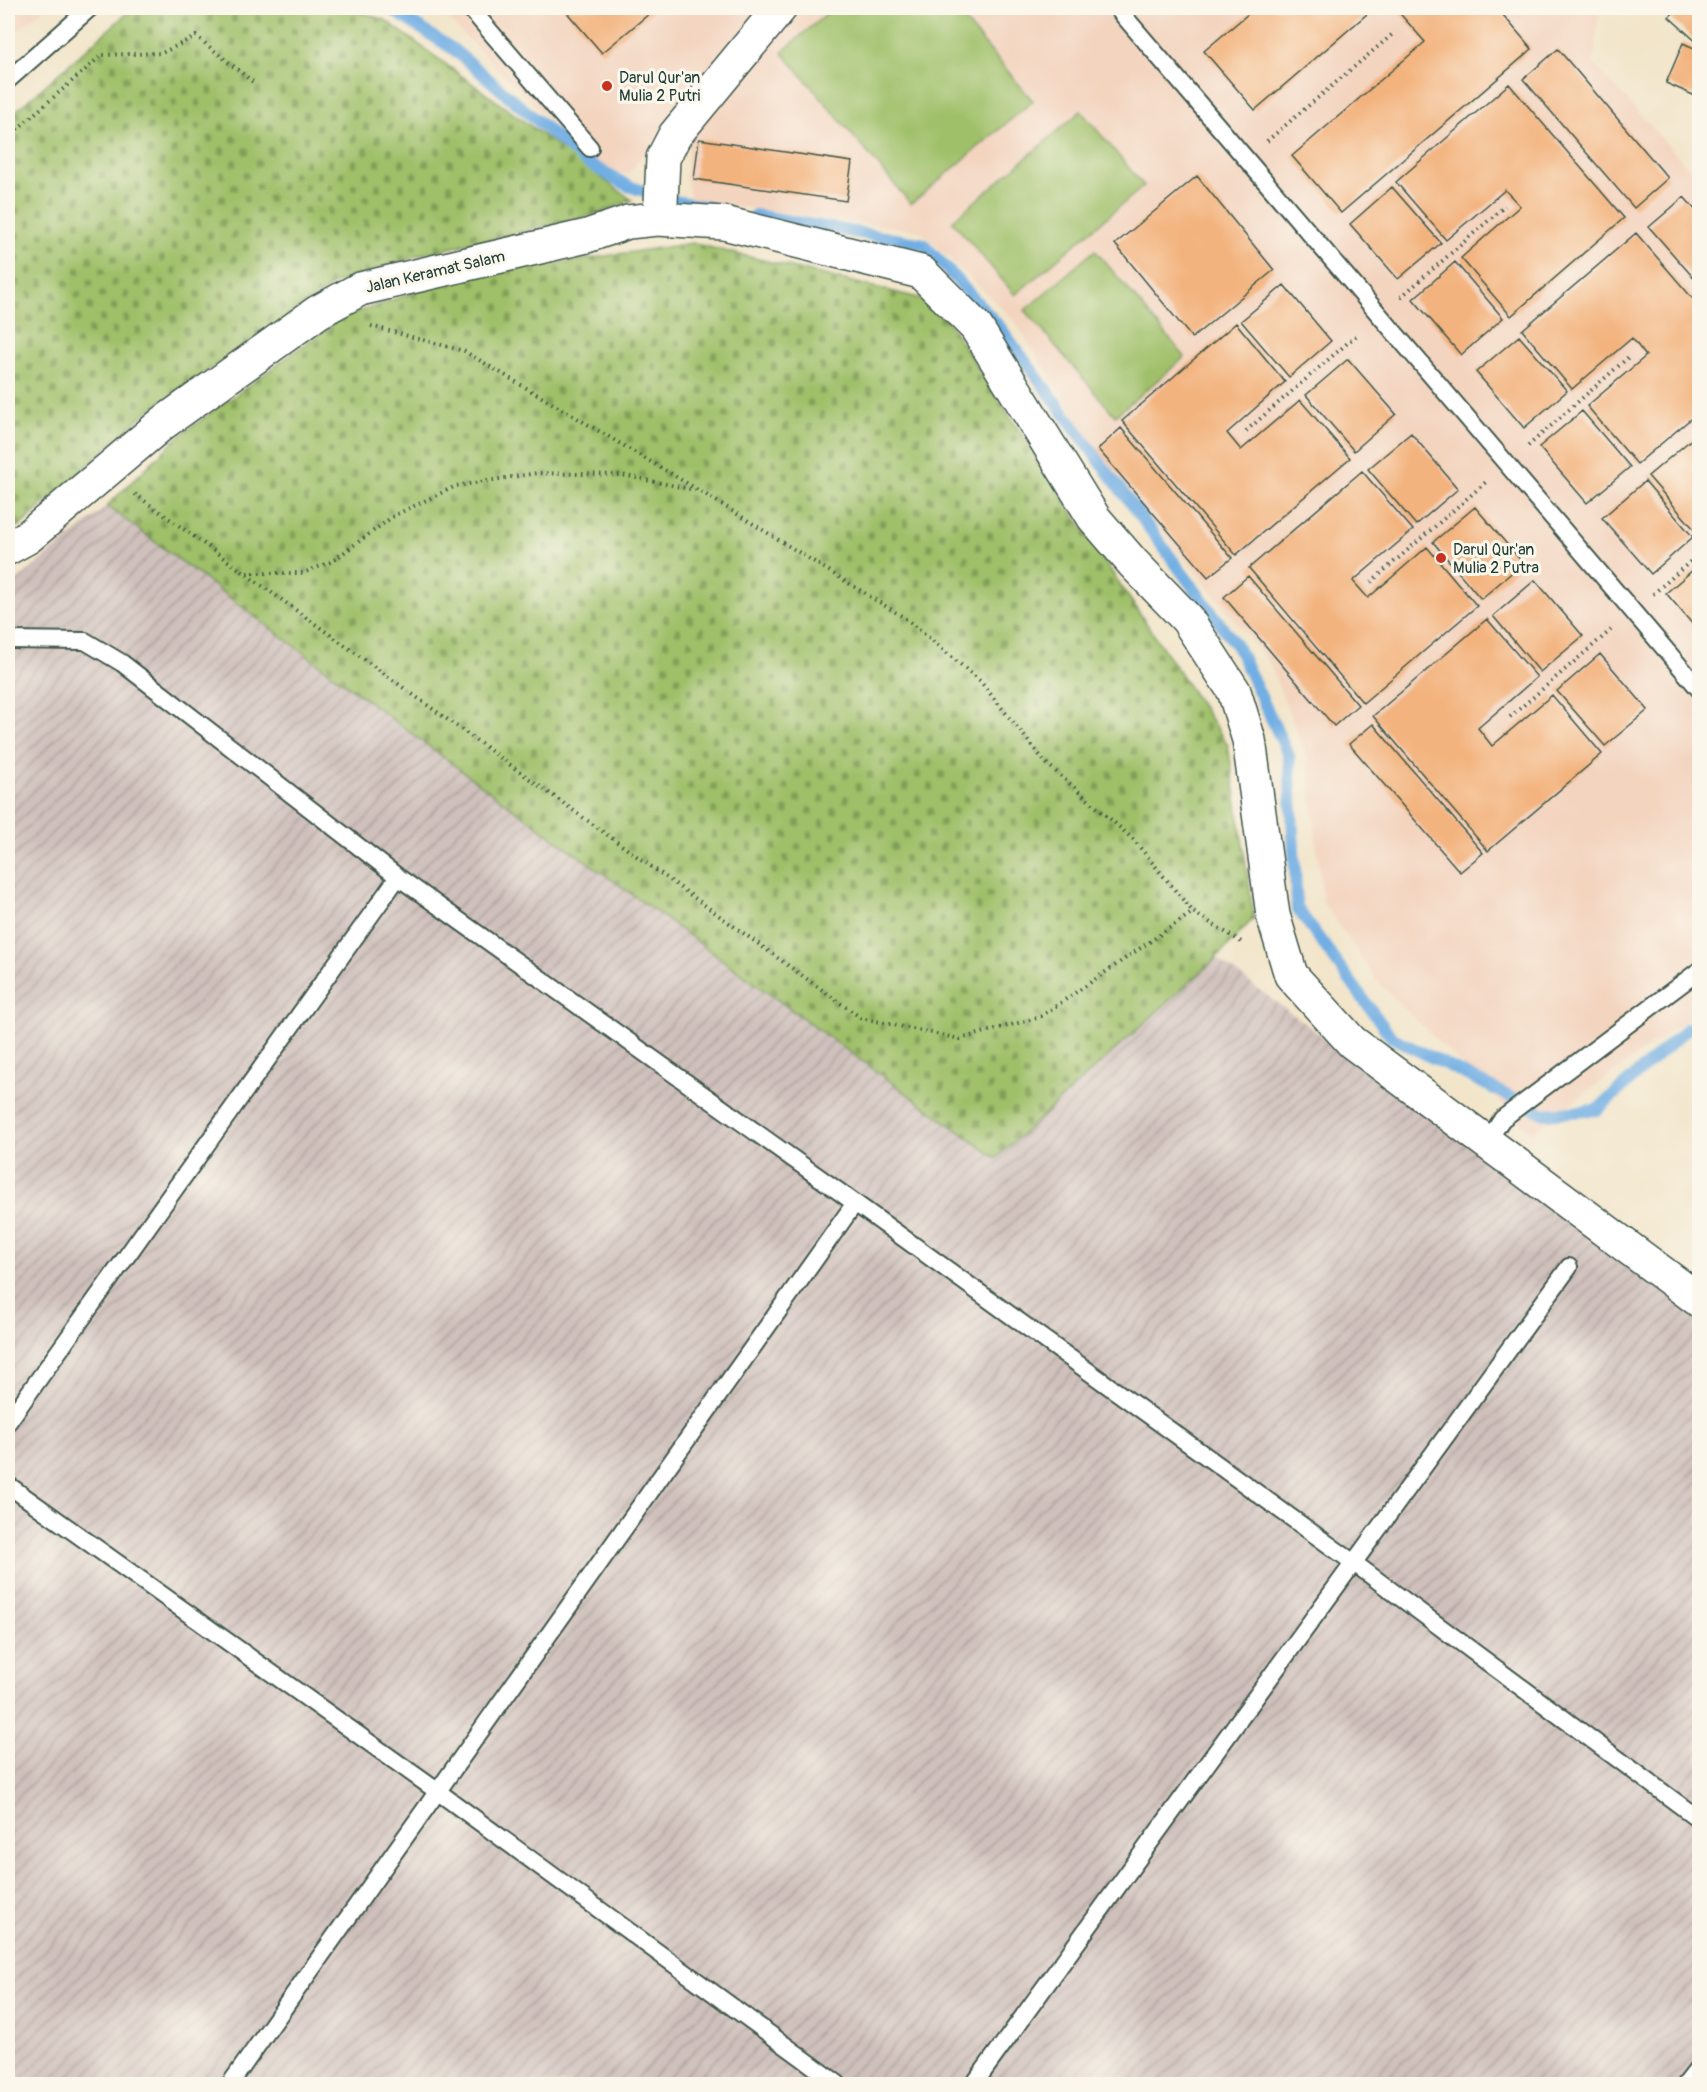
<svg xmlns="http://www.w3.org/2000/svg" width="1707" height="2092" viewBox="0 0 1707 2092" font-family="Pangolin,sans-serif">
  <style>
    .built { fill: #f3d4bf }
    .industrial { fill: url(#industrial-furrows) }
    .grass { fill: #9fc069; stroke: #5f7e4e; stroke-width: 1.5 }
    .cemetery { fill: url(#cemetery-stones); stroke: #5f7e4e; stroke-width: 1.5 }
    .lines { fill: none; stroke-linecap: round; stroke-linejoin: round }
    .stream { stroke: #71aee3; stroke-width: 12 }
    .building { fill: #f3b37e }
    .lane-casing { stroke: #3f564a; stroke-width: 20 }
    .street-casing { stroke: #3f564a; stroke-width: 36 }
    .path { stroke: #3f564a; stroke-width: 4; stroke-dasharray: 1.5 4.5; stroke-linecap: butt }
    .lane { stroke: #fff; stroke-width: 16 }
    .street { stroke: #fff; stroke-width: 33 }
    .poi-dot { fill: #c8321e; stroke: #fbf7ec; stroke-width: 2 }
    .labels { text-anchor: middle; stroke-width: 6; stroke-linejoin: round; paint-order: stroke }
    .poi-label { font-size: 16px; fill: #1f3d34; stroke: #fbf7ec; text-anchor: start }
    .street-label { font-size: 16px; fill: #1f3d34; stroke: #fbf7ec }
  </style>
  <defs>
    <pattern id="industrial-furrows" width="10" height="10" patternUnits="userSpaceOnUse" patternTransform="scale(1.5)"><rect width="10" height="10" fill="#cfc0bb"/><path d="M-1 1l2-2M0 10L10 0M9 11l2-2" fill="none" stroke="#a79d99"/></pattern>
    <pattern id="cemetery-stones" width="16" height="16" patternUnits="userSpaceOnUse" patternTransform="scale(1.5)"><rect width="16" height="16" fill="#9fc069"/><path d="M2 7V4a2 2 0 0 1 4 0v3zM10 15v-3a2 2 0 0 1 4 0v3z" fill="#819d57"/></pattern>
  </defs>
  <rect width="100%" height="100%" fill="#fbf7ec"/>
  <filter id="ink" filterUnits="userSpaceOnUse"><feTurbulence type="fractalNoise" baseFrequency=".0167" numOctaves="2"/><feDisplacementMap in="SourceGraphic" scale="12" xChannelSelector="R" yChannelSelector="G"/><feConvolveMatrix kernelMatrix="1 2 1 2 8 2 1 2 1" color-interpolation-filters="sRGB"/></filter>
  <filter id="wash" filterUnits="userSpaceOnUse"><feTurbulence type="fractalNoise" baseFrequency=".008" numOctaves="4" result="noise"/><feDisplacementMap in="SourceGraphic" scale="24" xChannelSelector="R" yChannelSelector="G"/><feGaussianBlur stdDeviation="1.35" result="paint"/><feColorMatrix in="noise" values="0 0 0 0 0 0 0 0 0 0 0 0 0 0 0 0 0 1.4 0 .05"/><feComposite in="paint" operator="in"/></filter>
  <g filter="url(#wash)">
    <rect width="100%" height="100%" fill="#f2e5ca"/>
    <path class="built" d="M8,8H45L8,39Z
      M437,8H762L627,175L594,164Z
      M796,8H1600L1593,63L1699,179V1010L1531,1133L1378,982L1323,902L1307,758L1270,664L1097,451L1014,320L921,231L691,200L686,175L689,141Z"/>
    <path class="industrial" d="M107,506L478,783L996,1158L1216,958L1699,1314V2084H8V579L18,580Z"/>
    <path class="grass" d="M833,8H954L1033,101L911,204L782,52Z
      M1081,111L1144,186L1015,295L952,221Z
      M1095,250L1185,357L1115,416L1025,310Z"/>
    <path class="cemetery" d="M133,8H348L385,20L632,200L597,214L420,255L336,283L145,413L20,526L8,528V118Z
      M692,243L935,302L1101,556L1228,745L1254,918L1216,958L996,1158L478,783L107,506L178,437L341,318L452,279Z"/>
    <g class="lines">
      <path class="stream" d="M389,8L453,49L586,162L628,186L679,202L708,207
        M755,215L924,244L1000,327L1238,648L1289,756L1297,908L1391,1037L1544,1114L1597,1110L1688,1028L1700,1027"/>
    </g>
    <g id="blocks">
      <path class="building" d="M563,8H656L602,53Z
        M1255,8H1374L1255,110L1204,51Z
        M1395,8H1497L1532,49L1341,213L1292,156L1425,42Z
        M1678,8H1700V45L1669,17Z
        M1683,43L1700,51V98L1666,83Z
        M1558,49L1668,178L1634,208L1523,79Z
        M1509,84L1624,218L1511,316L1461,258L1520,206L1505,190L1446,240L1396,182Z
        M699,139L852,162L846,201L694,179Z
        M1197,176L1274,270L1192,338L1115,244Z
        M1392,187L1441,243L1398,279L1350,224Z
        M1684,197L1700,215V285L1649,227Z
        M1636,233L1700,307V411L1637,464L1587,406L1646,356L1632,338L1572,389L1522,330Z
        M1455,262L1503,318L1461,355L1413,299Z
        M1284,285L1331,341L1289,377L1241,321Z
        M1236,323L1285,382L1227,433L1241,450L1300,400L1350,458L1236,555L1122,421Z
        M1519,336L1567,391L1524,428L1476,372Z
        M1348,359L1396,414L1354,451L1306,395Z
        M1582,411L1630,467L1587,503L1539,447Z
        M1121,428L1232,558L1208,577L1098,449Z
        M1700,432V536L1648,476Z
        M1411,433L1458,489L1416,525L1368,469Z
        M1362,471L1413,530L1353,581L1368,598L1427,547L1477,606L1363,703L1249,568Z
        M1645,481L1693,537L1651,574L1602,518Z
        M1475,507L1523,563L1481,599L1433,542Z
        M1700,564V633L1666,593Z
        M1248,576L1358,705L1334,726L1224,597Z
        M1535,580L1583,636L1540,672L1493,616Z
        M1487,619L1537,677L1478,728L1492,746L1552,695L1602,754L1488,851L1373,716Z
        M1600,654L1648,710L1605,746L1557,691Z
        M1373,724L1483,853L1460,872L1349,744Z"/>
    </g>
  </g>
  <g filter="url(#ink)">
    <use href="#blocks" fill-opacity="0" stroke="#3f564a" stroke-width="1.5"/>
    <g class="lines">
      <defs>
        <path id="lane" d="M470,8L590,148
          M1117,8L1700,690
          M8,80L90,8
          M8,640L85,641L122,663L398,877L855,1203L1354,1563L1700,1820
          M1487,1142L1502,1119L1700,970
          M8,1422L398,877
          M8,1485L437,1791L838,2084
          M230,2084L855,1203
          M974,2084L1569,1267
          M1686,2084L1700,2066"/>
        <path id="street" d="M657,219L661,203L663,158L675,135L780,8
          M8,548L28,537L163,423L318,312L360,289L587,236L628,222L657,219L724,223L921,272L976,327L1094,518L1133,563L1187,619L1234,691L1249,740L1273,915L1291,975L1352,1042L1700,1301"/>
      </defs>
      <use href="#lane" class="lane-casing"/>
      <use href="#street" class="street-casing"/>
      <path class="path" d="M8,137L102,55L162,53L196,36L253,82
        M1267,141L1394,33
        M1401,297L1505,206
        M371,326L464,351L700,491L908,620L980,681L1046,763L1133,839L1193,912
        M1246,431L1359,333
        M1528,446L1631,355
        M135,494L861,1018L960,1039L1040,1017L1193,912L1243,943
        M247,573H303L331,562L395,515L456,486L537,473L622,475L695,490
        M1371,582L1486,482
        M1653,594L1700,553
        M1510,717L1611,630"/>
      <use href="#lane" class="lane"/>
      <use href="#street" class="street"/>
    </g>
  </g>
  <g class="poi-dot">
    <circle cx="607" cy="86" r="6"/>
    <circle cx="1441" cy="558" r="6"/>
  </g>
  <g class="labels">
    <g class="poi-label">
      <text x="619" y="83">Darul Qur'an<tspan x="619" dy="18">Mulia 2 Putri</tspan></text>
      <text x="1453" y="555">Darul Qur'an<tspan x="1453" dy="18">Mulia 2 Putra</tspan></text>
    </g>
    <g class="street-label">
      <text transform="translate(435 271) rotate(-13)" y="6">Jalan Keramat Salam</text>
    </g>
  </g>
  <rect width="1707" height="2092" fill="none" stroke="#fbf7ec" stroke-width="30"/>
</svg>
